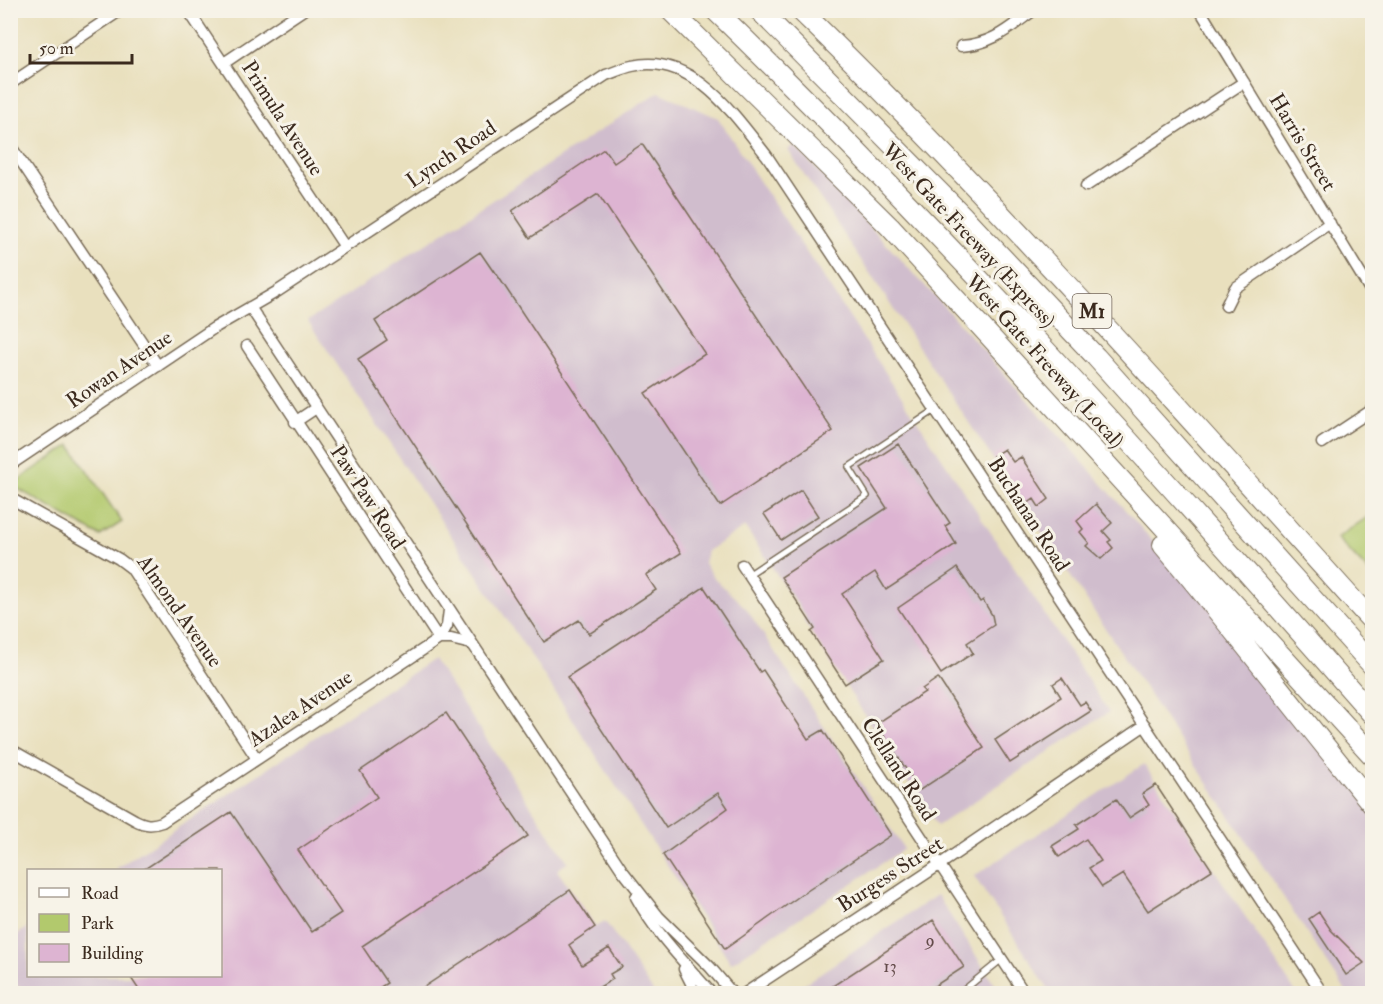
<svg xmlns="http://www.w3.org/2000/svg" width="1383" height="1004" viewBox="0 0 1383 1004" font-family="'IM FELL Double Pica',serif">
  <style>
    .industrial { fill: #d0bdcd }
    .green { fill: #b2c96d; stroke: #767a46; stroke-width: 1.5 }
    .building { fill: #ddb4d2 }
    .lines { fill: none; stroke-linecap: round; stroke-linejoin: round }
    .service-casing { stroke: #786a56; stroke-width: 8 }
    .minor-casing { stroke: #786a56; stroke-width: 13 }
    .motorway-casing { stroke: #786a56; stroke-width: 22 }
    .service { stroke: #fff; stroke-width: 5 }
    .minor { stroke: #fff; stroke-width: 10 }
    .motorway { stroke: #fff; stroke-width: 20 }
    .labels { text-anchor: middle; stroke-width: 6; stroke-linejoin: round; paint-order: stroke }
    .number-label { font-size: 18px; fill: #644c4b }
    .shield { fill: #f7f3e8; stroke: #73665b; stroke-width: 1.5 }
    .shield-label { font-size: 20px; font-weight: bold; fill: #3b2a1e }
    .street-label { font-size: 21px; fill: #3b2a1e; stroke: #f7f3e8 }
  </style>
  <rect width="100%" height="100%" fill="#f7f3e8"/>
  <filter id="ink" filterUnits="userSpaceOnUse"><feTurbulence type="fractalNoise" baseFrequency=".0167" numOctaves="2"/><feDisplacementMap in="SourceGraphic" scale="12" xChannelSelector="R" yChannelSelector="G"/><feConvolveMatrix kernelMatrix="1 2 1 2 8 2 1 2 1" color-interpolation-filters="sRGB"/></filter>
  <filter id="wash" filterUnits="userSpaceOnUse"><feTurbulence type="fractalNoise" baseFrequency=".008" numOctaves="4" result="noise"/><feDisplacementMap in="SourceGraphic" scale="24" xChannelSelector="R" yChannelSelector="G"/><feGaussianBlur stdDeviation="1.35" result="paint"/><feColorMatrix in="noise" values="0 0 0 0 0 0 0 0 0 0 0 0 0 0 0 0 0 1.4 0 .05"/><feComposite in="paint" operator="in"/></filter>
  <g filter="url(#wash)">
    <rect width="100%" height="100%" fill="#e9e0be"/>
    <path class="industrial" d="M659,92L718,118L1109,712L937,826L803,620L806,618L745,527L707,551L704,563L715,579L746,608L904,849L731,963L541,671L308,321Z
      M794,145L941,303L1120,504L1216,613L1372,799V993H1347L788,150Z
      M433,659L568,862L557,870L596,927L605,921L654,993L30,994L11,982V939L28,927V976H220V870H114Z
      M1144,764L1296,993H1051L974,876Z
      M937,895L1000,993L789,994Z"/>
    <path class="green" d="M70,445L122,522L100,536L11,485Z
      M1372,514V575L1337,538Z"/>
    <g id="blocks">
      <path class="building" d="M642,144L833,431L720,506L645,393L705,354L598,194L530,238L512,211L604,149L614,163Z
        M480,252L493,271L494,270L681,553L646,575L656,590L589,634L579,620L544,642L358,359L387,340L375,321Z
        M898,444L950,523L945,526L956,544L886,590L875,572L842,594L884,659L845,684L811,632L815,629L781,577L887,508L861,468Z
        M1004,449L1013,462L1021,457L1049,499L1039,507L1034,499L1024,506L993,456Z
        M801,490L818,516L781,540L764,514Z
        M1096,504L1112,523L1103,531L1111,540L1108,542L1113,548L1101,559L1086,546L1089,543L1080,532L1083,529L1077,521Z
        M957,568L980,602L983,600L992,615L994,625L967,643L973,653L941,674L898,608Z
        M704,587L760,672L763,670L808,739L823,730L891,835L801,895L725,949L663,855L728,808L718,793L666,828L567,677Z
        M938,678L984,748L920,790L876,724L925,692L922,689Z
        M1062,678L1080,705L1085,702L1091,711L1010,763L995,740L1061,697L1053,684Z
        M446,713L528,836L362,946L387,983L371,993H141L129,975H220V870H143L231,812L312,932L341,913L298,850L377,797L360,771Z
        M1156,785L1212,870L1148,911L1123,874L1102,887L1089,868L1101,861L1086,839L1059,857L1052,846L1079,829L1076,825L1116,799L1129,818L1149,805L1142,794Z
        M570,890L595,927L569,945L582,965L609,948L622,967L610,974L613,979L598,988L602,993H415Z
        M1319,912L1331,930L1364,963L1346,975L1309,919Z
        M933,920L964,967L924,993H822Z"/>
    </g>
  </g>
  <g filter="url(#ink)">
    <use href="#blocks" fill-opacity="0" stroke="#786a56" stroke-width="1.5"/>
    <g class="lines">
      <defs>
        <path id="service" d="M748,575L867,496L849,467L935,410
          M959,994L1002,959"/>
        <path id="minor" d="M188,10L345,247
          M1200,10L1372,293
          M961,46C993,44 1009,28 1034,10
          M224,63L303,10
          M10,84L121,10
          M10,145L158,366
          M1086,186L1244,82
          M1226,306L1235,288L1330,223
          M250,307L622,870L659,917L710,967L733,994
          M247,346L439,639
          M295,422L316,408
          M1322,443L1372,410
          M10,465L214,328L278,291L606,75C615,72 623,68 632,66C693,52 735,116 767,156L1323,994
          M10,498L119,559L131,568L257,759
          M742,565L1025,994
          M439,639L447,626L449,610
          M10,749L135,820C145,825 151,826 162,822L439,639H451L471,644
          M636,897C658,937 683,960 712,994
          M684,969L691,983L694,994
          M744,994L939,865L1145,725"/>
        <path id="motorway" d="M670,10L890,227L1372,755
          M715,10C945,234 1161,473 1372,714
          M759,10L963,216L1096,357L1372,665
          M800,10C1001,205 1185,414 1372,621
          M1163,545C1235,630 1302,719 1372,804"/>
      </defs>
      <use href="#service" class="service-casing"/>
      <use href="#minor" class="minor-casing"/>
      <use href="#motorway" class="motorway-casing"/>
      <use href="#service" class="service"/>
      <use href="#minor" class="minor"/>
      <use href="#motorway" class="motorway"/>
    </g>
  </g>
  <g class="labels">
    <g class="number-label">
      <text x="930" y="946">9</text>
      <text x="890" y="972">13</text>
    </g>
    <rect class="shield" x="1072.5" y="294" width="39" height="34" rx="4.5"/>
    <g class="shield-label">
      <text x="1092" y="318">M1</text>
    </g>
    <g class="street-label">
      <text transform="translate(283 118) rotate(57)" y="7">Primula Avenue</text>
      <text transform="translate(1303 142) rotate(59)" y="7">Harris Street</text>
      <text transform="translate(451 154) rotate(-34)" y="7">Lynch Road</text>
      <text transform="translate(969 235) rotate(47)" y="7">West Gate Freeway (Express)</text>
      <text transform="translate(1045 361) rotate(48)" y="7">West Gate Freeway (Local)</text>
      <text transform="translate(119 369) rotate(-34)" y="7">Rowan Avenue</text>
      <text transform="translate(368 497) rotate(57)" y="7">Paw Paw Road</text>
      <text transform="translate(1029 514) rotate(57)" y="7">Buchanan Road</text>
      <text transform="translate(180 611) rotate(55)" y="7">Almond Avenue</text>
      <text transform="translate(300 708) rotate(-34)" y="7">Azalea Avenue</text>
      <text transform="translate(899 769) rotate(57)" y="7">Clelland Road</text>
      <text transform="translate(890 874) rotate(-33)" y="7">Burgess Street</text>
    </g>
  </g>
  <rect width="1383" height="1004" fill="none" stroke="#f7f3e8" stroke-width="36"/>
  <rect x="27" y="869" width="195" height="108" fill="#f7f3e8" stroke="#aca397" stroke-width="1.5"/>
  <rect x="39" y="888" width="30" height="9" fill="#ffffff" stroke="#aca397" stroke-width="1.5"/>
  <text x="81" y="899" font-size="18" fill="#3b2a1e">Road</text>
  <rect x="39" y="914" width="30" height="18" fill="#b2c96d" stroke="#aca397" stroke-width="1.5"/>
  <text x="81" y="929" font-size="18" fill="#3b2a1e">Park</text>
  <rect x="39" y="944" width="30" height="18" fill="#ddb4d2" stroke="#aca397" stroke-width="1.5"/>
  <text x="81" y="959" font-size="18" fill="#3b2a1e">Building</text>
  <path d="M30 54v9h102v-9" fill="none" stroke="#3b2a1e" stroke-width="3"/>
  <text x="39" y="54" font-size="18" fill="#3b2a1e" stroke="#f7f3e8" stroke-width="4.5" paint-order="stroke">50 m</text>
</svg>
